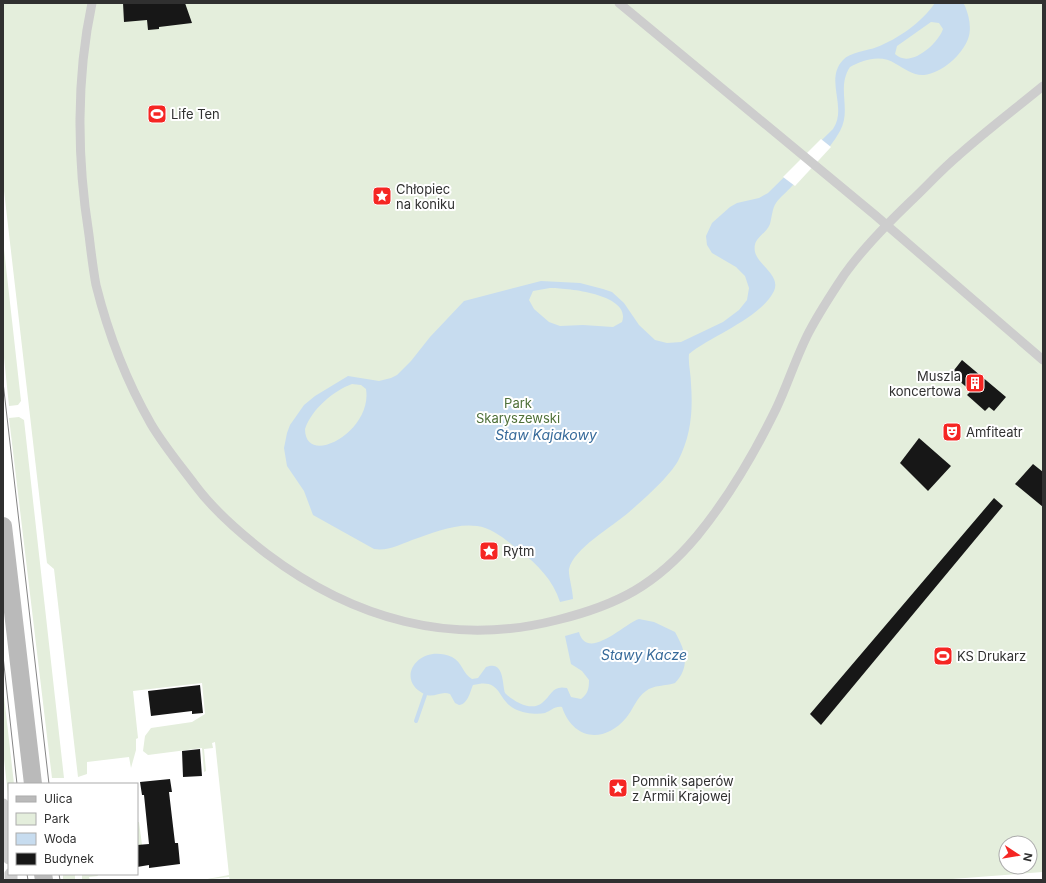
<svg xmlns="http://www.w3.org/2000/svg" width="1046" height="883" viewBox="0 0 1046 883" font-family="Inter,sans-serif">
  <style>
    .green { fill: #e4eedc; fill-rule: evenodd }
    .water { fill: #c7dcef; fill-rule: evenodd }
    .pier { fill: #fff }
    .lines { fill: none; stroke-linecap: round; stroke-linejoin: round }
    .stream { stroke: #c7dcef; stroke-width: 4 }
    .building { fill: #171717 }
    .pedestrian { stroke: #cdcdcd; stroke-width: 9 }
    .minor { stroke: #cdcdcd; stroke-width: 13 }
    .secondary { stroke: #bababa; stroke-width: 18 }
    .tram { stroke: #858585; stroke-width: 1 }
    .labels { text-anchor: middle; stroke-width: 4; stroke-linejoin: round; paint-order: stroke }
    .poi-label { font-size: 13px; fill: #303030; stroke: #fff; text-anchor: start }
    .park-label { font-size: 13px; fill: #4e7038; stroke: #fff }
    .water-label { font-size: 14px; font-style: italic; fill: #366a9a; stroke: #fff }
  </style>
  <rect width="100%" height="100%" fill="#fff"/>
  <path class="green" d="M3,3H1043V872L939,880H230L229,877L202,880L229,875L215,742L212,743L213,748L204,749L206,771L204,772L202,748L148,755L143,751L145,736L151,728L192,722L205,714L202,683L133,691L138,738L136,739V750L131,768L129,757L87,762V774L78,777L54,569L47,563L3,182ZM1006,843H1030V867H1006Z
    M3,240L21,401L18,405L9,406L3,348Z
    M19,417L24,420L64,778H52L9,418Z
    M3,687L14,784H9V804L3,750Z
    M137,822H139L142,845H137Z
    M63,874H75V880H63Z
    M82,874H97L98,876L89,877L90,880H82Z"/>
  <path class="water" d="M935,3H963L965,6C969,16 972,28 968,39C962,55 942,73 924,75C914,76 905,69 896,64C882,54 864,59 850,67C836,88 852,109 840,131C829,151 809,170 792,186C787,192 780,197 776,203C772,209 772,217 770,224C766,235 752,237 755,252C758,265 781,275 774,291C761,318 713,335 689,354C688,364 691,374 691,384C693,411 691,436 678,461C669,477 642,501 628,513C613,526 573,549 569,569C568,574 573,591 573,599L560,602C553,580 538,565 519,550C507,541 493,528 477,526C456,523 432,533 412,540C399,545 389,551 374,549L313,515L304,491L287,466L284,448L287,433L290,425L304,405L315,396L348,376L379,381L391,378L397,375L411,361L430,337L464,301L541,281L580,283L603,289L612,292L624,303L639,325L655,340L667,343L681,342L723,322L739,310L747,300L749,288L745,276L736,267L712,253L707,245L706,236L712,223L730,207L737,203L759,198L768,193L833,129C848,107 824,80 843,60C850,52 867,51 877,47C898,39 922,22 935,3ZM931,22L939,23L943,29C938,44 910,69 895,54L897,46ZM550,288C566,288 632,294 622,322L613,327L583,325L560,326L549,322L534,309L529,300L533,291ZM352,384L361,385L366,389C373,432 305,468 305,429C312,409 333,391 352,384Z
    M639,619L654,622L675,632C685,650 691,666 675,683C666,686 653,685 646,691C636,698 633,710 626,718C604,744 573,740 562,707C554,706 551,711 545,713C537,715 524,713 517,710C496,701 503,677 473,685C470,692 468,704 459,705L455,703L450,694C441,690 434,699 424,694C394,679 419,643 452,657C462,662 463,674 472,679L478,678L486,667C504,660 502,682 505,693C513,701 531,712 542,703C552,695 552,685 567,688L571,697L581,699C588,694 589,688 589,680L582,671L571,664L565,636L579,632C587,662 624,624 639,619Z"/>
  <path class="pier" d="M821,139L831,147L795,186L783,177Z"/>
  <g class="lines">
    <path class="stream" d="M416,721L425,695"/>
  </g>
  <path class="building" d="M123,3H185L192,23L159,27V29L148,30L147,20L124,22Z
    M962,360L1006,397L994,411L989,407L985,411L967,395L971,391L951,374Z
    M919,438L951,466L928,491L900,463Z
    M1033,464L1043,472V507L1015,484Z
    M994,498L1003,506L821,725L810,714Z
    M200,685L203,713L192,714V711L151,716L148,691Z
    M200,749L202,776L183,777L182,751Z
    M170,779L172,792H169L175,843H178L180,864L149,868V865L137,867V845L149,844L144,795H142L140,782Z"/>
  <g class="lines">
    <path class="pedestrian" d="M92,3C76,78 77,160 89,235C91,252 93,269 96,285C108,333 127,382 151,424C164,446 180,465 195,485C215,512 241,534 267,554C353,619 452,647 557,620C618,605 656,585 697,536C729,497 754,454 776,409C788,384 796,357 809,332C819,313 832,293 844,275C863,248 887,224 911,201C927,186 942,169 959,155C986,131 1015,109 1043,86
      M619,3L875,215L1043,360"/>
    <path class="minor" d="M3,805L9,858
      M11,874V880"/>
    <path class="secondary" d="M3,526L33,784
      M43,874L44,880"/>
    <path class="tram" d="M3,382L49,784
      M3,656L17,784
      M27,874L28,880
      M59,874L60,880"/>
  </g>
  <defs>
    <symbol id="stadium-square" viewBox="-11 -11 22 22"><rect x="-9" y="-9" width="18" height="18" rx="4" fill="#f52623" stroke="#fff"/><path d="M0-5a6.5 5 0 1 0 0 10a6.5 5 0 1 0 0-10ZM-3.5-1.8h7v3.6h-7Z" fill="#fff"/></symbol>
    <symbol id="sight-square" viewBox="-11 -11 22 22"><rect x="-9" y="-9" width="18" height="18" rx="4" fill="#f52623" stroke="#fff"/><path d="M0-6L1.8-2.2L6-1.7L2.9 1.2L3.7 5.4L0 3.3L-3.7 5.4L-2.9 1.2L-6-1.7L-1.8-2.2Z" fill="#fff"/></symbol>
    <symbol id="building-square" viewBox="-11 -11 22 22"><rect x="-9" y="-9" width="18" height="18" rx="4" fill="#f52623" stroke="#fff"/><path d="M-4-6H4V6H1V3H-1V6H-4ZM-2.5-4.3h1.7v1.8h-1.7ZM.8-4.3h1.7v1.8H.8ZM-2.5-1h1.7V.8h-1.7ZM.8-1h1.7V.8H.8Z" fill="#fff"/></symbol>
    <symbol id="theatre-square" viewBox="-11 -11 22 22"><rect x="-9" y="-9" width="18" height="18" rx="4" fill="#f52623" stroke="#fff"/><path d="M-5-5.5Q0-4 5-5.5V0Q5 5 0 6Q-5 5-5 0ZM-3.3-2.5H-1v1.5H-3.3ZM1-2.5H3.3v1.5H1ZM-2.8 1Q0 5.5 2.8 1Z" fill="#fff"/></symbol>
  </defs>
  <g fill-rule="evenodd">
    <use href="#stadium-square" x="146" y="103" width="22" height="22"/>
    <use href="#sight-square" x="371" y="185" width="22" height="22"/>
    <use href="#building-square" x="964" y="372" width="22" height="22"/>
    <use href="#theatre-square" x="941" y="421" width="22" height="22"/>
    <use href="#sight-square" x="478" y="540" width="22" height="22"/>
    <use href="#stadium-square" x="932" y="645" width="22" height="22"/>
    <use href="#sight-square" x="607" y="777" width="22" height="22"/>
  </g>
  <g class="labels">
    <g class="poi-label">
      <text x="171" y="119">Life Ten</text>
      <text x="396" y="194">Chłopiec<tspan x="396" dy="15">na koniku</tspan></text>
      <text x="961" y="381" text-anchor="end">Muszla<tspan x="961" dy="15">koncertowa</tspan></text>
      <text x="966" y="437">Amfiteatr</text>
      <text x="503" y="556">Rytm</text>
      <text x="957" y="661">KS Drukarz</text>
      <text x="632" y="786">Pomnik saperów<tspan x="632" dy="15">z Armii Krajowej</tspan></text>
    </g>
    <g class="park-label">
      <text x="518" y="408">Park<tspan x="518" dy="15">Skaryszewski</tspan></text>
    </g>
    <g class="water-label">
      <text x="546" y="440">Staw Kajakowy</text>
      <text x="644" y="660">Stawy Kacze</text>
    </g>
  </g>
  <rect width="1046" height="883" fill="none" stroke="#303030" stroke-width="8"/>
  <rect x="8" y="783" width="130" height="92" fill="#ffffff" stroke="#acacac"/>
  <rect x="16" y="796" width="20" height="6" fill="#bababa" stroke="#acacac"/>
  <text x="44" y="803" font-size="12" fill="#303030">Ulica</text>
  <rect x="16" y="813" width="20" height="12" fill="#e4eedc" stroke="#acacac"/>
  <text x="44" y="823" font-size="12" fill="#303030">Park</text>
  <rect x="16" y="833" width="20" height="12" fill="#c7dcef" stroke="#acacac"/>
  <text x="44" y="843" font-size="12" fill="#303030">Woda</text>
  <rect x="16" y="853" width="20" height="12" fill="#171717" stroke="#acacac"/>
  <text x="44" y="863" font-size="12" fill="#303030">Budynek</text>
  <g transform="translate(1018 855) rotate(102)"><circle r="19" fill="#ffffff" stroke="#acacac"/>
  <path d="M0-3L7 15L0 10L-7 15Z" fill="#f52623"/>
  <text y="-6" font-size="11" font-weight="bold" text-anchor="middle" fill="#303030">N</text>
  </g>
</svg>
